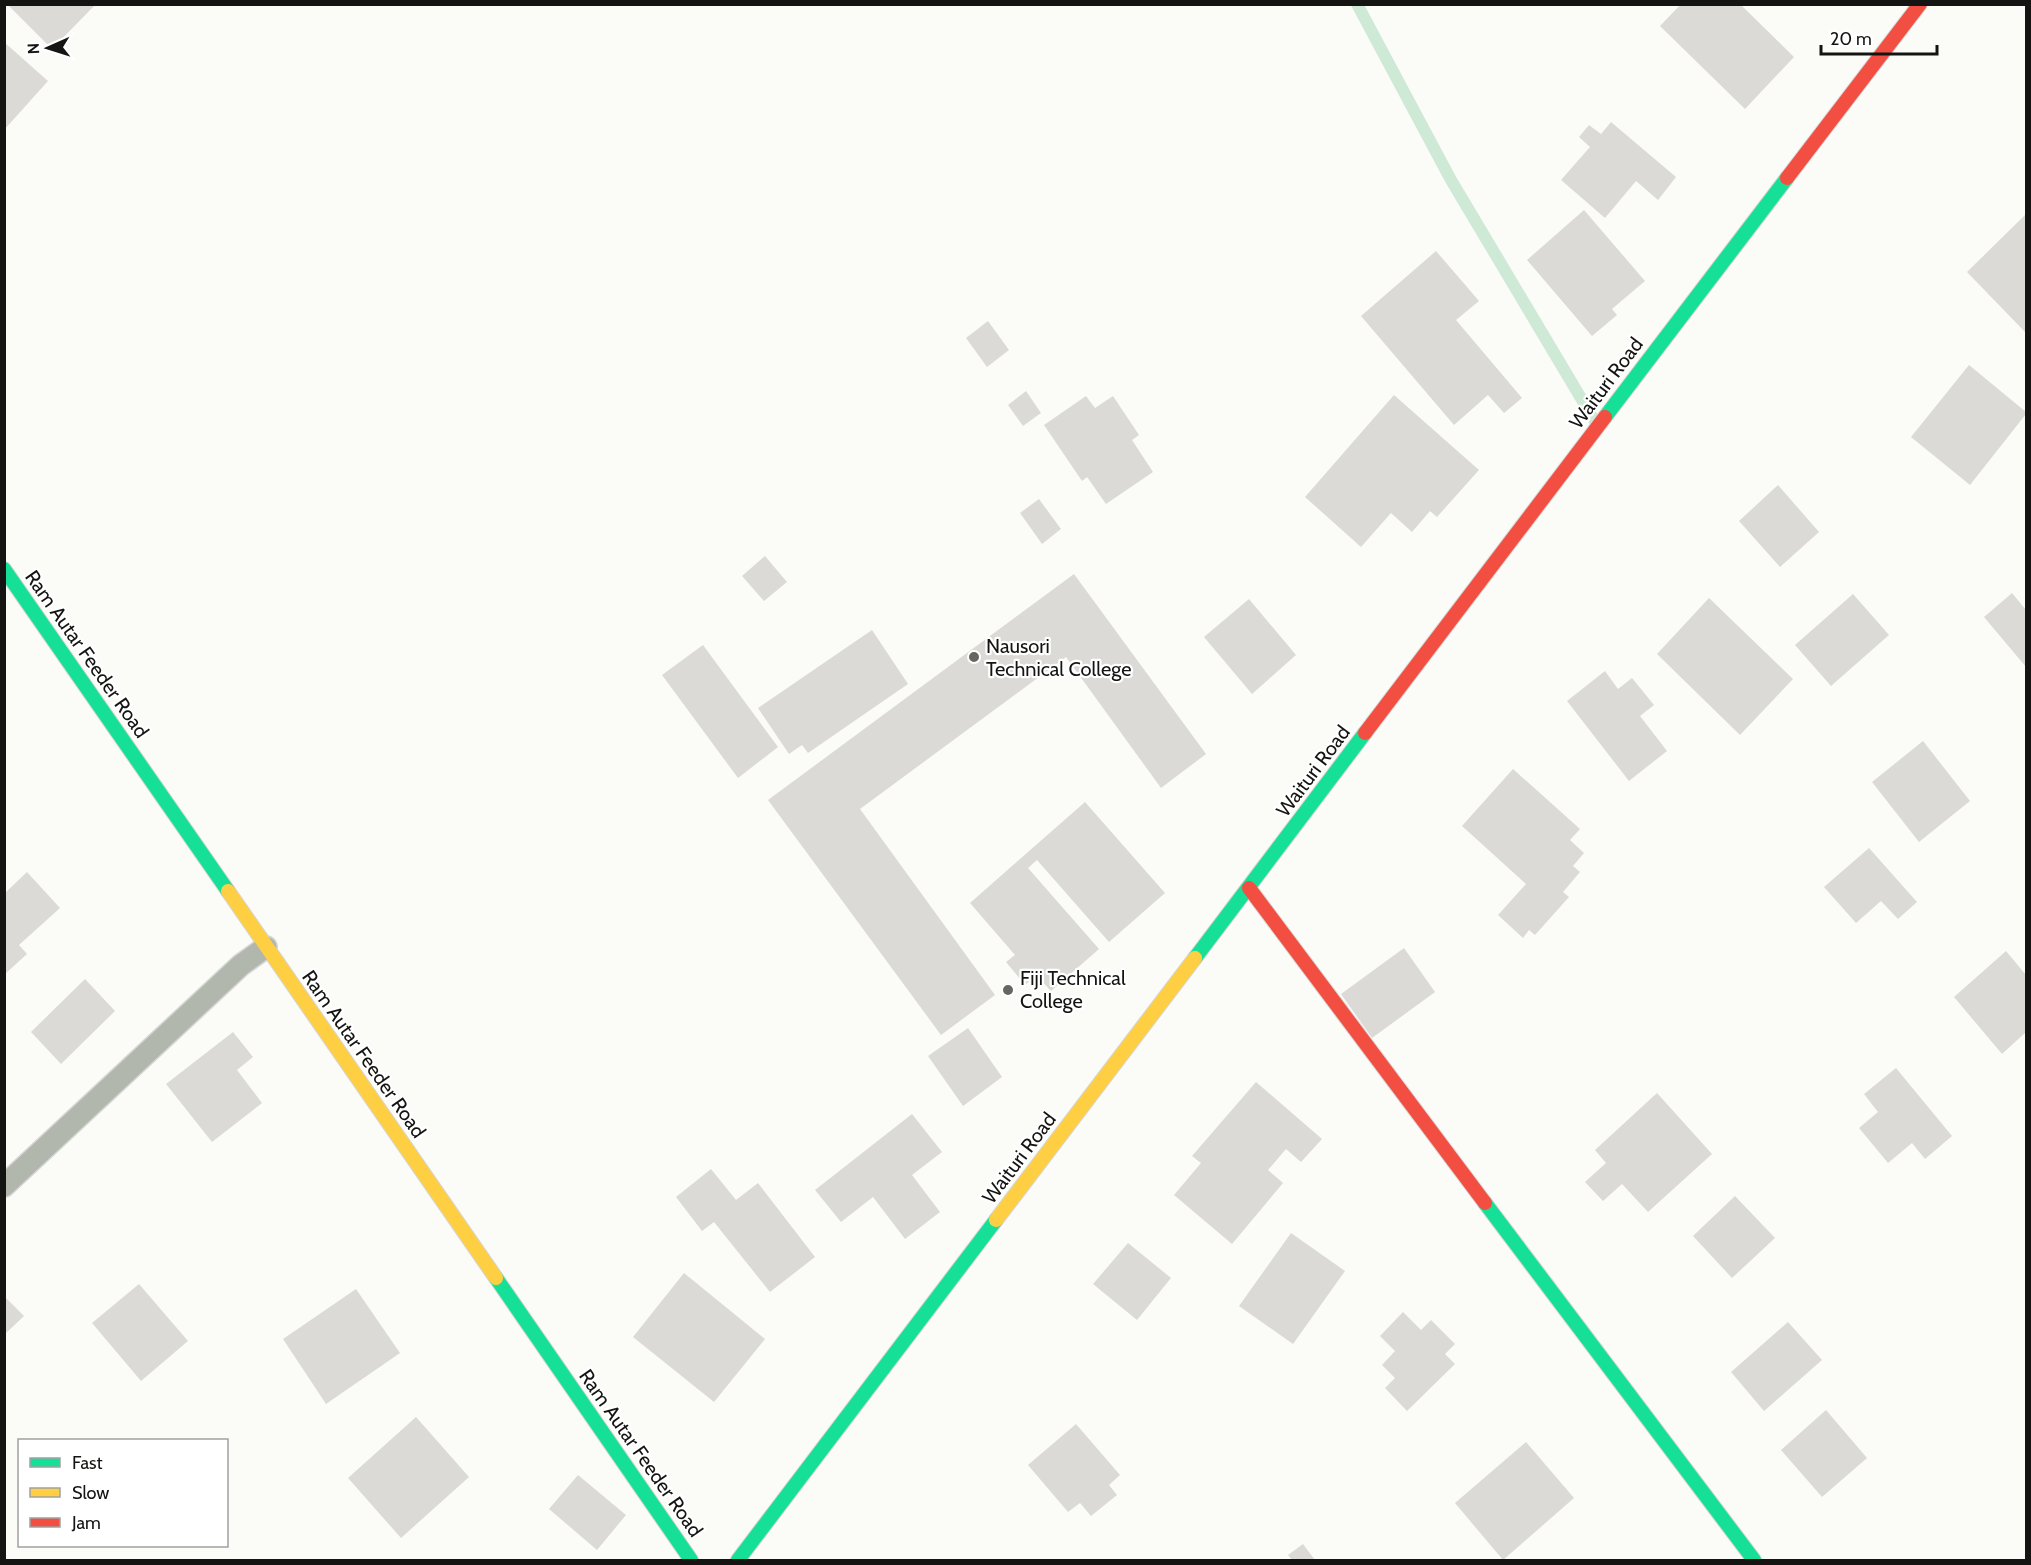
<svg xmlns="http://www.w3.org/2000/svg" width="2031" height="1565" viewBox="0 0 2031 1565" font-family="Cabin,sans-serif">
  <style>
    .lines { fill: none; stroke-linecap: round; stroke-linejoin: round }
    .stream { stroke: #cee9d5; stroke-width: 12 }
    .building { fill: #dbdad7 }
    .lane-casing { stroke: #d5d5d3; stroke-width: 24 }
    .fast-casing { stroke: #d5d5d3; stroke-width: 16 }
    .slow-casing { stroke: #d5d5d3; stroke-width: 16 }
    .jam-casing { stroke: #d5d5d3; stroke-width: 16 }
    .lane { stroke: #b2b7ae; stroke-width: 21 }
    .fast { stroke: #16e098; stroke-width: 14 }
    .slow { stroke: #ffcf43; stroke-width: 14 }
    .jam { stroke: #f24e42; stroke-width: 14 }
    .poi-dot { fill: #656663; stroke: #fff; stroke-width: 2 }
    .labels { text-anchor: middle; stroke-width: 4.5; stroke-linejoin: round; paint-order: stroke }
    .street-label { font-size: 20px; fill: #141513; stroke: #fff }
    .poi-label { font-size: 20px; fill: #141513; stroke: #fff; text-anchor: start }
  </style>
  <rect width="100%" height="100%" fill="#fbfbf7"/>
  <g class="lines">
    <path class="stream" d="M1357,4L1451,180L1597,425"/>
  </g>
  <path class="building" d="M7,4H96L52,49Z
    M1681,4H1740L1794,57L1745,109L1660,26Z
    M4,42L48,81L4,130Z
    M1611,122L1676,177L1658,200L1636,181L1605,218L1561,180L1590,147L1579,137L1589,125L1601,134Z
    M1584,210L1645,281L1612,309L1617,315L1592,336L1527,260Z
    M2025,215L2026,217V333L1967,272Z
    M1436,251L1479,301L1456,320L1522,398L1504,413L1488,395L1454,425L1361,316Z
    M988,321L1009,350L987,367L966,338Z
    M1969,365L2026,412V414L1970,485L1911,437Z
    M1026,391L1041,413L1023,426L1008,405Z
    M1394,395L1479,470L1437,517L1430,511L1412,532L1391,513L1361,547L1305,497Z
    M1086,396L1095,408L1113,396L1139,435L1132,440L1153,472L1106,504L1087,477L1082,481L1044,425Z
    M1778,485L1819,532L1780,567L1739,521Z
    M1039,499L1061,529L1042,544L1020,513Z
    M765,556L787,582L764,601L742,576Z
    M1074,574L1206,754L1161,788L1066,657L860,809L995,995L941,1035L768,800Z
    M2012,593L2026,610V667L1984,617Z
    M1853,594L1889,635L1831,686L1795,645Z
    M1709,598L1793,679L1740,735L1657,654Z
    M1249,599L1296,655L1252,694L1204,637Z
    M872,630L908,684L808,753L802,745L789,754L758,708Z
    M703,645L778,747L738,778L662,675Z
    M1605,671L1618,689L1632,678L1654,705L1640,716L1667,751L1629,781L1567,701Z
    M1923,741L1970,801L1919,842L1872,782Z
    M1513,769L1580,829L1570,840L1584,853L1573,866L1580,872L1563,892L1569,897L1535,935L1529,930L1523,938L1498,915L1526,884L1462,826Z
    M1085,802L1165,893L1109,942L1037,860L1028,868L1099,949L1051,991L1036,975L1025,985L1006,962L1015,955L970,903Z
    M1869,848L1917,902L1898,919L1881,901L1856,923L1824,887Z
    M27,872L60,908L19,945L27,954L5,974V893Z
    M1404,948L1435,992L1372,1038L1341,994Z
    M2006,951L2026,975V1032L2002,1054L1954,997Z
    M85,979L115,1011L61,1064L31,1032Z
    M968,1028L1002,1077L963,1106L928,1056Z
    M233,1032L253,1057L237,1070L262,1103L212,1142L166,1084Z
    M1896,1068L1952,1136L1925,1159L1912,1143L1888,1163L1859,1128L1878,1112L1864,1094Z
    M1256,1082L1322,1139L1301,1162L1286,1149L1268,1170L1283,1183L1232,1244L1174,1195L1201,1163L1192,1156Z
    M1657,1093L1712,1154L1648,1212L1622,1184L1603,1201L1585,1182L1606,1163L1595,1150Z
    M912,1114L942,1152L912,1175L940,1212L905,1239L873,1197L841,1222L815,1190Z
    M711,1169L736,1200L758,1183L815,1257L770,1292L714,1222L702,1231L676,1197Z
    M1735,1196L1775,1238L1732,1278L1693,1236Z
    M1291,1233L1345,1271L1293,1344L1239,1306Z
    M1128,1243L1171,1278L1137,1320L1093,1284Z
    M684,1273L765,1339L714,1402L633,1337Z
    M139,1284L188,1341L141,1381L92,1323Z
    M356,1289L400,1353L326,1404L283,1339Z
    M4,1296L24,1316L4,1335Z
    M1403,1312L1421,1330L1431,1320L1455,1344L1445,1354L1455,1364L1407,1411L1385,1388L1395,1378L1382,1365L1395,1351L1380,1336Z
    M1788,1322L1822,1360L1764,1411L1731,1372Z
    M1826,1410L1867,1458L1822,1497L1781,1450Z
    M416,1417L469,1477L401,1538L348,1478Z
    M1076,1424L1120,1475L1109,1485L1117,1495L1091,1516L1080,1503L1068,1512L1028,1465Z
    M1526,1442L1574,1498L1503,1560L1455,1503Z
    M578,1475L626,1515L597,1550L549,1509Z
    M1303,1544L1315,1560H1292L1288,1555Z"/>
  <g class="lines">
    <defs>
      <path id="lane" d="M4,1186L241,965L266,947"/>
      <path id="fast" d="M1605,417L1787,178
        M4,569L228,891
        M1195,958L1365,733
        M1485,1203L1754,1560
        M496,1278L691,1560
        M738,1560L996,1220"/>
      <path id="slow" d="M228,891L496,1278
        M996,1220L1195,958"/>
      <path id="jam" d="M1787,178L1920,4
        M1365,733L1605,417
        M1249,888L1485,1203"/>
    </defs>
    <use href="#lane" class="lane-casing"/>
    <use href="#fast" class="fast-casing"/>
    <use href="#slow" class="slow-casing"/>
    <use href="#jam" class="jam-casing"/>
    <use href="#lane" class="lane"/>
    <use href="#fast" class="fast"/>
    <use href="#slow" class="slow"/>
    <use href="#jam" class="jam"/>
  </g>
  <g class="poi-dot">
    <circle cx="974" cy="657" r="6"/>
    <circle cx="1008" cy="990" r="6"/>
  </g>
  <g class="labels">
    <g class="street-label">
      <text transform="translate(1606 383) rotate(-53)" y="7">Waituri Road</text>
      <text transform="translate(87 654) rotate(55)" y="7">Ram Autar Feeder Road</text>
      <text transform="translate(1313 771) rotate(-53)" y="7">Waituri Road</text>
      <text transform="translate(364 1054) rotate(55)" y="7">Ram Autar Feeder Road</text>
      <text transform="translate(1019 1158) rotate(-53)" y="7">Waituri Road</text>
      <text transform="translate(641 1453) rotate(55)" y="7">Ram Autar Feeder Road</text>
    </g>
    <g class="poi-label">
      <text x="986" y="653">Nausori<tspan x="986" dy="23">Technical College</tspan></text>
      <text x="1020" y="985">Fiji Technical<tspan x="1020" dy="23">College</tspan></text>
    </g>
  </g>
  <rect width="2031" height="1565" fill="none" stroke="#141513" stroke-width="12"/>
  <rect x="18" y="1439" width="210" height="108" fill="#ffffff" stroke="#a1a1a1" stroke-width="1.5"/>
  <rect x="30" y="1458" width="30" height="9" fill="#16e098" stroke="#a1a1a1" stroke-width="1.5"/>
  <text x="72" y="1469" font-size="18" fill="#141513">Fast</text>
  <rect x="30" y="1488" width="30" height="9" fill="#ffcf43" stroke="#a1a1a1" stroke-width="1.5"/>
  <text x="72" y="1499" font-size="18" fill="#141513">Slow</text>
  <rect x="30" y="1518" width="30" height="9" fill="#f24e42" stroke="#a1a1a1" stroke-width="1.5"/>
  <text x="72" y="1529" font-size="18" fill="#141513">Jam</text>
  <g transform="translate(48 48) rotate(267)" stroke="#ffffff" stroke-width="4.5" paint-order="stroke">
  <path d="M0-4.5L10 22L0 15L-10 22Z" fill="#141513"/>
  <text y="-9" font-size="16" font-weight="bold" text-anchor="middle" fill="#141513">N</text>
  </g>
  <path d="M1821 45v9h116v-9" fill="none" stroke="#141513" stroke-width="3"/>
  <text x="1830" y="45" font-size="18" fill="#141513" stroke="#ffffff" stroke-width="4.5" paint-order="stroke">20 m</text>
</svg>
